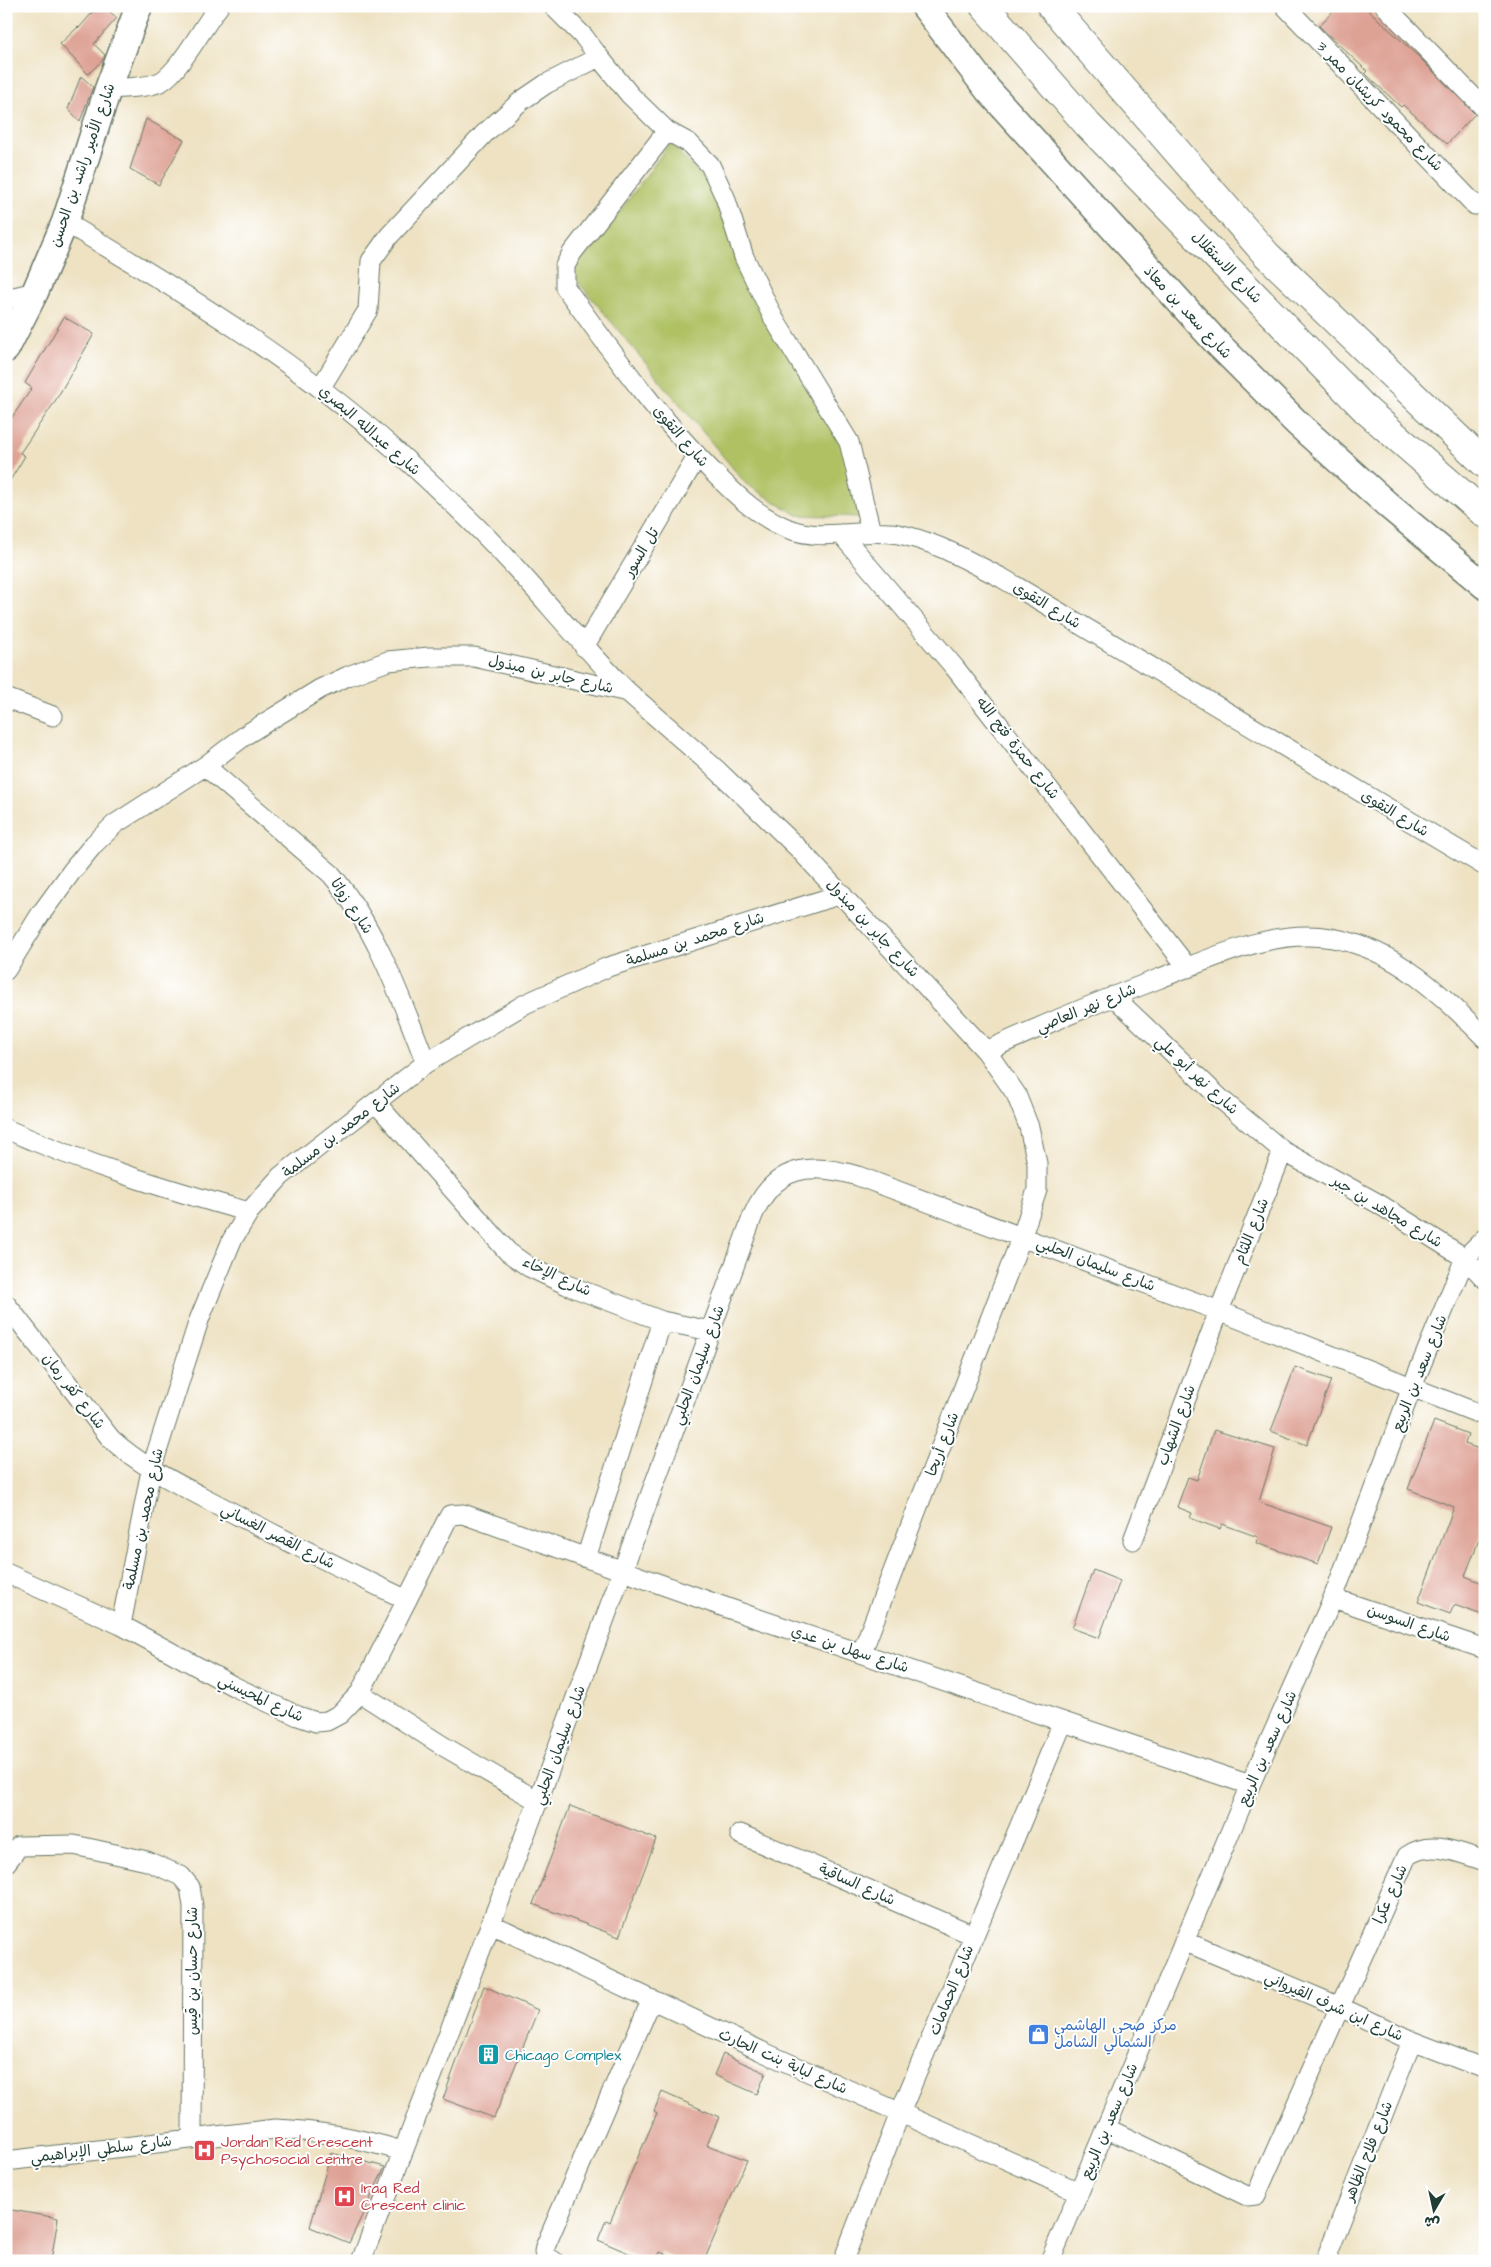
<svg xmlns="http://www.w3.org/2000/svg" width="1491" height="2267" viewBox="0 0 1491 2267" font-family="'Architects Daughter','Playpen Sans Arabic',sans-serif">
  <style>
    .green { fill: #afc164; stroke: #677f4c }
    .building { fill: #dea295 }
    .lines { fill: none; stroke-linecap: round; stroke-linejoin: round }
    .street-casing { stroke: #677766; stroke-width: 21 }
    .secondary-casing { stroke: #677766; stroke-width: 29 }
    .highway-casing { stroke: #677766; stroke-width: 30 }
    .street { stroke: #fff; stroke-width: 19 }
    .secondary { stroke: #fff; stroke-width: 26 }
    .highway { stroke: #fff; stroke-width: 28 }
    .labels { text-anchor: middle; stroke-width: 4; stroke-linejoin: round; paint-order: stroke }
    .street-label { font-size: 15px; fill: #1f3d34; stroke: #fff }
    .shop-label { font-size: 15px; fill: #366cbe; stroke: #fff; text-anchor: start }
    .culture-label { font-size: 15px; fill: #0d838f; stroke: #fff; text-anchor: start }
    .health-label { font-size: 15px; fill: #be3a42; stroke: #fff; text-anchor: start }
  </style>
  <rect width="100%" height="100%" fill="#fff"/>
  <filter id="ink" filterUnits="userSpaceOnUse"><feTurbulence type="fractalNoise" baseFrequency=".02" numOctaves="2"/><feDisplacementMap in="SourceGraphic" scale="10" xChannelSelector="R" yChannelSelector="G"/><feConvolveMatrix kernelMatrix="1 2 1 2 8 2 1 2 1" color-interpolation-filters="sRGB"/></filter>
  <filter id="wash" filterUnits="userSpaceOnUse"><feTurbulence type="fractalNoise" baseFrequency=".0096" numOctaves="4" result="noise"/><feDisplacementMap in="SourceGraphic" scale="20" xChannelSelector="R" yChannelSelector="G"/><feGaussianBlur stdDeviation="1.12" result="paint"/><feColorMatrix in="noise" values="0 0 0 0 0 0 0 0 0 0 0 0 0 0 0 0 0 1.4 0 .05"/><feComposite in="paint" operator="in"/></filter>
  <g filter="url(#wash)">
    <rect width="100%" height="100%" fill="#eee2c3"/>
    <path class="green" d="M670,143L716,191L783,328L846,421L860,517L797,515L746,484L574,277L575,260L591,251Z"/>
    <g id="blocks">
      <path class="building" d="M98,6H103L117,18L94,44L105,55L102,61L88,74L60,44L78,27L79,28Z
        M1338,6H1364L1421,59L1475,114L1447,144L1403,105L1401,107L1373,81L1365,73L1367,71L1319,26Z
        M81,76L93,87L80,121L68,109Z
        M146,119L184,140L159,185L130,169Z
        M64,317L94,334L54,403L20,453L25,456L6,487V426L32,388L25,383Z
        M1295,1367L1331,1380L1307,1445L1271,1431Z
        M1434,1421L1468,1434L1465,1444L1485,1451V1524L1465,1576L1485,1584V1616L1454,1605L1450,1614L1418,1602L1454,1507L1408,1489Z
        M1214,1430L1275,1449L1259,1502L1331,1527L1318,1564L1256,1543L1258,1537L1222,1524L1220,1529L1190,1518L1192,1513L1177,1507L1188,1477L1197,1480Z
        M1093,1570L1120,1581L1099,1638L1072,1628Z
        M570,1806L656,1839L619,1937L533,1904Z
        M484,1986L538,2010L494,2118L443,2099Z
        M723,2054L766,2073L757,2094L714,2075Z
        M662,2092L719,2117L707,2145L747,2160L704,2261H680L660,2252L656,2261H647L598,2240L606,2220L610,2222L657,2113L654,2111Z
        M331,2153L385,2167L349,2243L310,2227Z
        M6,2209L58,2218L51,2261H24L6,2256Z"/>
    </g>
  </g>
  <g filter="url(#ink)">
    <use href="#blocks" fill-opacity="0" stroke="#677766" stroke-width="1"/>
    <g class="lines">
      <defs>
        <path id="street" d="M553,6L584,37L599,57
          M1285,6L1475,205L1485,204
          M1385,6L1485,109
          M108,89C122,88 150,88 162,81C180,70 204,25 219,6
          M667,131L689,143L710,165L725,197L744,257L774,319L849,442L871,532
          M65,222C179,290 293,359 392,447C434,485 476,524 514,566C552,608 588,652 628,692
          M6,299L35,292
          M321,387L368,310L371,261L389,236L485,133L521,101L546,84L599,57L630,95L667,131L572,253L565,266V287C613,354 661,421 719,478C740,499 761,518 789,529C823,542 862,528 898,534C935,541 968,561 1002,578L1485,866
          M841,534L955,668L1188,968
          M584,647L697,457
          M6,698L53,716
          M205,766L331,874C377,929 400,997 426,1063
          M6,970L40,915L72,871L94,844L115,824L205,766L247,734L320,689L348,676L388,661L429,657H474L628,692L718,771L799,849L986,1051L1016,1094L1029,1127L1037,1163V1190L1022,1236L862,1652
          M1113,996L1222,1100L1283,1151L1379,1204L1465,1258L1485,1279
          M986,1051C1043,1025 1100,1001 1158,979C1213,958 1272,928 1332,938C1396,949 1442,995 1485,1038
          M376,1103L508,1252L529,1267L567,1285L662,1321L710,1331
          M6,1129C85,1164 166,1189 249,1212
          M6,1304L111,1439C143,1468 182,1486 220,1506C282,1539 344,1570 407,1600
          M1133,1540L1219,1311L1283,1151
          M586,1558L662,1321
          M6,1573L121,1625L235,1687L298,1716L316,1722L327,1721L340,1714L360,1693L446,1522L450,1515L463,1514L750,1616L1250,1785
          M1333,1598L1485,1649
          M121,1625L151,1470L199,1320L232,1240L249,1212L281,1176L426,1063L525,1004L608,967L842,894
          M360,1693L443,1746L538,1801
          M740,1834L973,1935
          M6,1863L19,1846L74,1845L147,1861L181,1876L190,1887L193,1906L192,2137
          M491,1924L761,2051L1079,2192
          M1184,1941L1340,2007L1412,2041L1485,2069
          M1106,2128L1247,2196L1256,2195L1407,1856C1431,1839 1459,1853 1485,1861
          M6,2161L275,2129C321,2131 358,2138 402,2151
          M361,2261L538,1801L753,1215C775,1165 810,1162 858,1176L1219,1311L1485,1416
          M554,2261L547,2257L544,2252L545,2247L651,2001
          M843,2261L900,2113L1063,1722
          M1050,2261L1250,1785L1333,1598L1412,1387L1465,1258L1485,1238
          M1325,2261L1412,2041"/>
        <path id="secondary" d="M924,6L988,90L1216,342L1298,424L1389,506L1485,586
          M6,349L35,292L65,222L108,89L139,6"/>
        <path id="highway" d="M984,6L1088,125L1367,411L1485,514
          M1051,6L1266,254L1485,464"/>
      </defs>
      <use href="#street" class="street-casing"/>
      <use href="#secondary" class="secondary-casing"/>
      <use href="#highway" class="highway-casing"/>
      <use href="#street" class="street"/>
      <use href="#secondary" class="secondary"/>
      <use href="#highway" class="highway"/>
    </g>
  </g>
  <defs>
    <symbol id="shop-square" viewBox="-11 -11 22 22"><rect x="-9" y="-9" width="18" height="18" rx="4" fill="#3f7fe0" stroke="#fff"/><path d="M-5-2.5h2.3a2.7 3.5 0 0 1 5.4 0H5L5.5 6h-11ZM-1.5-2.5h3a1.5 2.3 0 0 0-3 0Z" fill="#fff"/></symbol>
    <symbol id="building-square" viewBox="-11 -11 22 22"><rect x="-9" y="-9" width="18" height="18" rx="4" fill="#0f9aa8" stroke="#fff"/><path d="M-4-6H4V6H1V3H-1V6H-4ZM-2.5-4.3h1.7v1.8h-1.7ZM.8-4.3h1.7v1.8H.8ZM-2.5-1h1.7V.8h-1.7ZM.8-1h1.7V.8H.8Z" fill="#fff"/></symbol>
    <symbol id="hospital-square" viewBox="-11 -11 22 22"><rect x="-9" y="-9" width="18" height="18" rx="4" fill="#e0444e" stroke="#fff"/><path d="M-5-5h3v3.5h4V-5h3V5h-3V1.5h-4V5h-3Z" fill="#fff"/></symbol>
  </defs>
  <g fill-rule="evenodd">
    <use href="#shop-square" x="1026" y="2022" width="25" height="25"/>
    <use href="#building-square" x="476" y="2042" width="25" height="25"/>
    <use href="#hospital-square" x="192" y="2138" width="25" height="25"/>
    <use href="#hospital-square" x="332" y="2184" width="25" height="25"/>
  </g>
  <g class="labels">
    <g class="street-label">
      <text transform="translate(1380 106) rotate(46)" y="5">شارع محمود كريشان ممر 3</text>
      <text transform="translate(82 165) rotate(-71)" y="5">شارع الأمير راشد بن الحسن</text>
      <text transform="translate(1227 267) rotate(46)" y="5">شارع الاستقلال</text>
      <text transform="translate(1188 312) rotate(47)" y="5">شارع سعد بن معاذ</text>
      <text transform="translate(370 430) rotate(41)" y="5">شارع عبدالله البصري</text>
      <text transform="translate(681 436) rotate(49)" y="5">شارع التقوى</text>
      <text transform="translate(641 552) rotate(-59)" y="5">تل السور</text>
      <text transform="translate(1047 605) rotate(31)" y="5">شارع التقوى</text>
      <text transform="translate(551 674) rotate(13)" y="5">شارع جابر بن مبذول</text>
      <text transform="translate(1018 748) rotate(52)" y="5">شارع حمزة فتح الله</text>
      <text transform="translate(1395 813) rotate(31)" y="5">شارع التقوى</text>
      <text transform="translate(352 906) rotate(56)" y="5">شارع زواتا</text>
      <text transform="translate(873 928) rotate(47)" y="5">شارع جابر بن مبذول</text>
      <text transform="translate(695 939) rotate(-18)" y="5">شارع محمد بن مسلمة</text>
      <text transform="translate(1086 1008) rotate(-22)" y="5">شارع نهر العاصي</text>
      <text transform="translate(1197 1075) rotate(43)" y="5">شارع نهر أبو علي</text>
      <text transform="translate(341 1130) rotate(-38)" y="5">شارع محمد بن مسلمة</text>
      <text transform="translate(1387 1211) rotate(31)" y="5">شارع مجاهد بن جبر</text>
      <text transform="translate(1251 1231) rotate(-68)" y="5">شارع اللثام</text>
      <text transform="translate(1096 1264) rotate(21)" y="5">شارع سليمان الحلبي</text>
      <text transform="translate(557 1276) rotate(25)" y="5">شارع الإخاء</text>
      <text transform="translate(698 1365) rotate(-70)" y="5">شارع سليمان الحلبي</text>
      <text transform="translate(1419 1373) rotate(-68)" y="5">شارع سعد بن الربيع</text>
      <text transform="translate(74 1391) rotate(52)" y="5">شارع كفر رمان</text>
      <text transform="translate(1176 1425) rotate(-70)" y="5">شارع الشهاب</text>
      <text transform="translate(942 1444) rotate(-69)" y="5">شارع أريحا</text>
      <text transform="translate(143 1519) rotate(-78)" y="5">شارع محمد بن مسلمة</text>
      <text transform="translate(278 1536) rotate(27)" y="5">شارع القصر الغساني</text>
      <text transform="translate(1409 1623) rotate(19)" y="5">شارع السوسن</text>
      <text transform="translate(850 1649) rotate(18)" y="5">شارع سهل بن عدي</text>
      <text transform="translate(261 1698) rotate(25)" y="5">شارع المحيسني</text>
      <text transform="translate(559 1745) rotate(-70)" y="5">شارع سليمان الحلبي</text>
      <text transform="translate(1267 1748) rotate(-66)" y="5">شارع سعد بن الربيع</text>
      <text transform="translate(857 1884) rotate(24)" y="5">شارع الساقية</text>
      <text transform="translate(1390 1894) rotate(-66)" y="5">شارع عكرا</text>
      <text transform="translate(192 1971) rotate(-90)" y="5">شارع حسان بن قيس</text>
      <text transform="translate(951 1990) rotate(-68)" y="5">شارع الحمامات</text>
      <text transform="translate(1334 2006) rotate(24)" y="5">شارع ابن شرف القيرواني</text>
      <text transform="translate(783 2061) rotate(24)" y="5">شارع لبابة بنت الحارث</text>
      <text transform="translate(1109 2121) rotate(-67)" y="5">شارع سعد بن الربيع</text>
      <text transform="translate(101 2149) rotate(-7)" y="5">شارع سلطي الإبراهيمي</text>
      <text transform="translate(1368 2151) rotate(-68)" y="5">شارع فلاح الظاهر</text>
    </g>
    <g class="shop-label">
      <text x="1054" y="2030">مركز صحي الهاشمي<tspan x="1054" dy="17">الشمالي الشامل</tspan></text>
    </g>
    <g class="culture-label">
      <text x="505" y="2060">Chicago Complex</text>
    </g>
    <g class="health-label">
      <text x="221" y="2147">Jordan Red Crescent<tspan x="221" dy="17">Psychosocial centre</tspan></text>
      <text x="361" y="2193">Iraq Red<tspan x="361" dy="17">Crescent clinic</tspan></text>
    </g>
  </g>
  <rect width="1491" height="2267" fill="none" stroke="#fff" stroke-width="25"/>
  <g transform="translate(1434 2210) rotate(189)" stroke="#ffffff" stroke-width="4" paint-order="stroke">
  <path d="M0-4L9 19L0 12L-9 19Z" fill="#1f3d34"/>
  <text y="-8" font-size="14" font-weight="bold" text-anchor="middle" fill="#1f3d34">ش</text>
  </g>
</svg>
